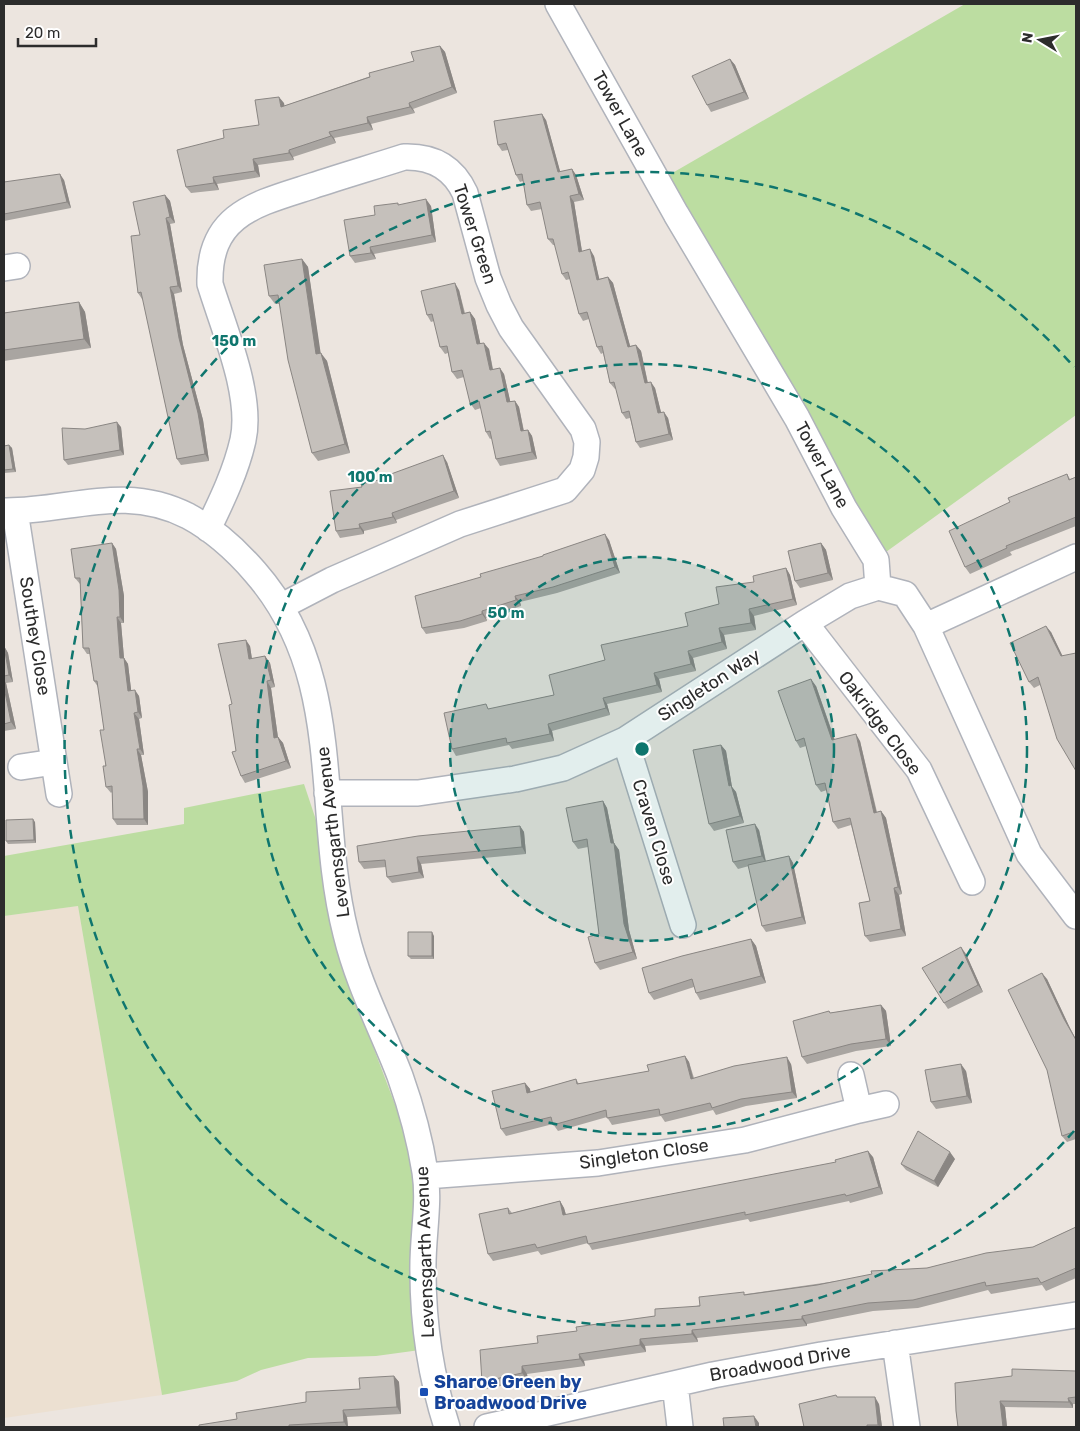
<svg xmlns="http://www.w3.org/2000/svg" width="1080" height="1431" viewBox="0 0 1080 1431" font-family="Rubik,sans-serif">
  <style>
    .education { fill: #ece0d1 }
    .green { fill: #bcdda1 }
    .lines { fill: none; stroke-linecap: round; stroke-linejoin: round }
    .street-casing { stroke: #b0b3bb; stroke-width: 28 }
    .street { stroke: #fff; stroke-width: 25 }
    .wall { fill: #a9a5a1 }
    .shaded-wall { fill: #8a8683 }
    .building { fill: #c5c0bb; stroke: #8a8683 }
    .ring { fill: none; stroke: #0f766e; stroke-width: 2.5; stroke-dasharray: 9 6 }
    .transit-dot { fill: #1a4fb4; stroke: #fff; stroke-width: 2 }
    .labels { text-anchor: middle; stroke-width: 4; stroke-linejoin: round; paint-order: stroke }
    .street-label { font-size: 18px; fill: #2c2c2c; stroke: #fff }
    .transit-label { font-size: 18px; font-weight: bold; fill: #164399; stroke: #fff; text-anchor: start }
    .centre { fill: #0f766e; stroke: #fff; stroke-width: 2.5 }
    .ring-label { font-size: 15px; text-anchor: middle; font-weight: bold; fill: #0f766e; stroke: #fff; stroke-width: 4; stroke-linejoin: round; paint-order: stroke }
  </style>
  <rect width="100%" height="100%" fill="#ece5df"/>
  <path class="education" d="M78,906L162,1395L4,1418V916Z"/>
  <path class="green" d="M965,4H1076V415L879,557L662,179Z
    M304,784L317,823L337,951L405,1131L417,1210L420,1350L376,1356L308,1358L261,1370L237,1381L162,1395L78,906L4,916V856L184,824V808Z"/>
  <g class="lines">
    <defs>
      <path id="street" d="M558,4L676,214L797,418L844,508L876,560L878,587
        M4,268L17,266
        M4,511C69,512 123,483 188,516C214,530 236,550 255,572C347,677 314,809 346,934C358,984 382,1029 400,1076C411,1107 420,1140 425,1172C430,1205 422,1239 423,1272C423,1325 431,1377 447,1427
        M15,511L54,762
        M208,529C222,500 236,471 243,440C253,395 223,327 210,284C208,214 256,204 312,186C342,176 373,167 404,157C432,156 453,167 465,193L488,278L499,305L511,328L583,429L587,442L586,457L582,470L565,490L460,524L332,580L282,606
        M878,587L905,594L926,626L1029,854L1076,916
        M805,623L919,770L972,882
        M926,626L1076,557
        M625,740L683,925
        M21,767L54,762L59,794
        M327,793H418L515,779L563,768L625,740L805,623L850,596L878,587
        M851,1075L859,1110L886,1104
        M426,1176L598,1163L745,1140L859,1110
        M895,1343L907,1427
        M675,1384L680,1427
        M487,1427L713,1375L821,1355L1076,1315"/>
    </defs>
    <use href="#street" class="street-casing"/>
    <use href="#street" class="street"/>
  </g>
  <path class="wall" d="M440,46L445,52L457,93L413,109L415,113L371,124L373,130L334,138L336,143L293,157L294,160L258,165L260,177L217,184L219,190L191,193L186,187L224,138L259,125L284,103V106L414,61Z
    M730,59L735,65L749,99L711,112L707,105Z
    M546,120L560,172L572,169L576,175L584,200L574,202L582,251L594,256L599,279L608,277L613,283L630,346L636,345L641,351L648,383L655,388L661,413L668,418L673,440L640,448L636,442L630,418L626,419L622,413L616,389H615L610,383L603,353L601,354L597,347L589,319L583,321L579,314L570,279L566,280L562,274L555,245H553L548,239L542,209L531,211L527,205L523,181L520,182L516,175L508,150L502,151L498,145Z
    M64,180L71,208L4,221V182Z
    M165,195L170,201L175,223L170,224L182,292L174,294L183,345L203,420L209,461L181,465L177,459L143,299H142L138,293L140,235Z
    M400,205L431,206L436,242L374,254L376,259L355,263L350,256L375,215Z
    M302,259L308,267L320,353L327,361L350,453L318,461L312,453L280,304H275L269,296Z
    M459,290L465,313L470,312L475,319L480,343L489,349L493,369L504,374L510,401H515L519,407L524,431L528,430L532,436L537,459L500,466L496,459L492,438L490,439L486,432L481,408L475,410L470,403L464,377L457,379L452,372L448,353L445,354L440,347L434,321L431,322L427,315Z
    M79,302L85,312L91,348L4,361V313Z
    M4,411L5,446L9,445L12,448L16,472L4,473Z
    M121,427L124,455L68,465L64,460Z
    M447,462L459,498L396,520L397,523L364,531V534L340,538L336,531L362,487L392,477Z
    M1067,474L1070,479L1076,477V526L1010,552L1012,555L970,574L965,567L1010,502Z
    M609,540L620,573L557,593L520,602L521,606L486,618L487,621L464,628L426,634L422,628Z
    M112,543L116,549L124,596V623H121L124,658L128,664L131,690L139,696L142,718L139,719L144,755H141L148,792V825H117L113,819L112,792L111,793L106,787L104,730L98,687L94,681L90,654H87L83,648L80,584L75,578Z
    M821,543L826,550L833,580L800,588L795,581Z
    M786,568L790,575L797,605L754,616L756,630L724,635L727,649L693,658L696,671L659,679L662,692L607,704L610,715L552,731L554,741L512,749L509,745L456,756L452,749L490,709L554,695L605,660L688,626L719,604L754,582Z
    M1051,632L1062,656L1040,685L1034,688L1029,682Z
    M4,646L8,653L13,682L6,683L16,729L4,731Z
    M250,646L252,659L265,656L270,663L275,687L271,688L278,737L283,743L291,768L245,783L241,776L232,704Z
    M816,686L835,740L860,741L877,812L881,811L886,818L902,894L899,895L906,936L870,942L865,936L870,901L851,825L838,829L833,822L827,790L821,792L816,785L806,746L800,748L796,741Z
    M721,745L726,751L732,787L736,792L744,823L714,831L709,824Z
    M603,801L607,808L614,843L619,850L629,930L637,959L600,970L595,963L599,934L588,847L578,849L573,842Z
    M35,822L36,843L8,844L6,841Z
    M520,826L524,832L526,854L421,864L424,878L392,883L387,877L386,867L364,869L359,862Z
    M759,830L766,861L789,856L793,863L806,924L766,932L762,926L749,866L738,869L733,862Z
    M434,936V959H411L408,956Z
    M751,939L756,946L766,983L700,1000L696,993L694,987L654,1000L649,993Z
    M966,954L983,992L948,1009L944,1003Z
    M1047,979L1069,1026L1076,1039V1139L1067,1142L1062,1136Z
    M881,1005L886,1011L891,1046L856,1051L807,1064L802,1057L829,1011L830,1013Z
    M685,1056L689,1062L694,1078L791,1064L797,1098L746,1106L716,1115L713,1110L665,1122L661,1116L612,1125L607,1117L558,1131L553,1124L506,1136L501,1129L525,1083L530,1089V1092L576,1079L579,1084L649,1071Z
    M966,1071L972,1103L936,1109L931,1102Z
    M873,1157L883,1194L850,1203L849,1201L750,1222L748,1219L592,1250L588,1243L541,1255L538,1251L493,1261L488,1254L508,1208L512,1213L560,1201L564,1208L566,1215Z
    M955,1159L938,1187L906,1170L901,1164Z
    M1076,1227V1278L1046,1291L1042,1285L991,1294L988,1290L918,1308L873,1311L807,1324V1326L697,1338L698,1342L645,1346L646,1352L584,1361L585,1366L527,1374L528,1380L487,1389L482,1382L538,1343L577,1331L655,1316L746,1294L927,1268L1033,1247Z
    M1076,1371V1404H1073V1408L1005,1407L1007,1427H958L956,1411Z
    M394,1376L399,1382L401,1414L347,1417L348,1427H199L237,1419L360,1389Z
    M838,1397L879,1404L882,1427H804Z"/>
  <path class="shaded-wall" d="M440,46L445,52L457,93L452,87Z
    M730,59L735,65L749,99L744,92Z
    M279,97L284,103L286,114L281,107Z
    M409,103L413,109L415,113L410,107Z
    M542,114L546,120L562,178L558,172Z
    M367,117L371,124L373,130L368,123Z
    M329,132L334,138L336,143L331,136Z
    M289,150L293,157L294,160L289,153Z
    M253,159L258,165L260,177L255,171Z
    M572,169L576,175L584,200L579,194Z
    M60,174L64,180L71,208L67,202Z
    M213,177L217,184L219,190L214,183Z
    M165,195L170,201L175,223L170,217Z
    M570,196L574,202L583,258L579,252Z
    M426,199L431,206L436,242L432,235Z
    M166,218L170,224L182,292L178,286Z
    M370,247L374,254L376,259L371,253Z
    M590,249L594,256L601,286L597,280Z
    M302,259L308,267L322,362L316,354Z
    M608,277L613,283L632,353L628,347Z
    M455,283L459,290L466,321L462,314Z
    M170,287L174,294L183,345L203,420L209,461L205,454L179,338Z
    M79,302L85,312L91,348L84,339Z
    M470,312L475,319L482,351L477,344Z
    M484,343L489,349L494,377L490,370Z
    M636,345L641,351L649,389L645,383Z
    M321,353L327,361L350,453L345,444Z
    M500,368L504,374L512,409L507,402Z
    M651,382L655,388L663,420L658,413Z
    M515,401L519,407L525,438L521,431Z
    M4,411V412L5,450L4,448Z
    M664,412L668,418L673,440L669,434Z
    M117,422L121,427L124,455L120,450Z
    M528,430L532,436L537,459L532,452Z
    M9,445L12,448L16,472L13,469Z
    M443,455L447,462L459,498L454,491Z
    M392,513L396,520L397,523L393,517Z
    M359,524L364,531V534L360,528Z
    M605,534L609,540L620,573L615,567Z
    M112,543L116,549L124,596V623L120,617Z
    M821,543L826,550L833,580L828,573Z
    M786,568L790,575L797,605L793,599Z
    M515,596L520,602L521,606L516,600Z
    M749,609L754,616L756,630L751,623Z
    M482,611L486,618L487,621L482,614Z
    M117,617L121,623L124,658L128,664L132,697L128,691L120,658Z
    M1046,626L1051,632L1066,663L1061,656Z
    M719,628L724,635L727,649L722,642Z
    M246,640L250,646L253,666L249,659Z
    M4,646L8,653L13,682L9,675Z
    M688,651L693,658L696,671L691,664Z
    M265,656L270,663L275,687L271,680Z
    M654,673L659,679L662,692L657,685Z
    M811,679L816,686L837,747L832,740Z
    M4,680L6,683L16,729L11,722L4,687Z
    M267,681L271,688L279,745L274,738Z
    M135,690L139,696L142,718L138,712Z
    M603,698L607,704L610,715L606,708Z
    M134,713L139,719L144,755L140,749Z
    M548,724L552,731L554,741L550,734Z
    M856,734L860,741L878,819L874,813Z
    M278,737L283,743L291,768L286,761Z
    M721,745L726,751L732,787L736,792L744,823L740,816L729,786Z
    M137,749L141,755L148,792V825L144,819Z
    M603,801L607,808L614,843L619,850L629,930L637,959L633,952L624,924L611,843Z
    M881,811L886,818L902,894L898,887Z
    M33,819L35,822L36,843L34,840Z
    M755,824L759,830L766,863L762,856Z
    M520,826L524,832L526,854L522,847Z
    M789,856L793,863L806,924L802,917Z
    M417,857L421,864L424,878L419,872Z
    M894,888L899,895L906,936L901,929Z
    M432,932L434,936V959L432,956Z
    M751,939L756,946L766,983L761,976Z
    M961,947L966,954L983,992L978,985Z
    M1042,973L1047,979L1069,1026L1076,1040L1064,1019Z
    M881,1005L886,1011L891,1046L886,1039Z
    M685,1056L689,1062L695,1086L691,1079Z
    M787,1057L791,1064L797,1098L792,1092Z
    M961,1064L966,1071L972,1103L967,1096Z
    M525,1083L530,1089L532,1099L527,1093Z
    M868,1151L873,1157L883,1194L879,1187Z
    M950,1152L955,1159L938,1187L934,1181Z
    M560,1201L564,1208L568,1222L563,1215Z
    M802,1316L807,1324V1326L802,1319Z
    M692,1330L697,1338L698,1342L692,1334Z
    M640,1339L645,1346L646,1352L640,1345Z
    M579,1354L584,1361L585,1366L580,1359Z
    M522,1366L527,1374L528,1380L522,1373Z
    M394,1376L399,1382L401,1414L397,1407Z
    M875,1397L879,1404L882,1427H879L878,1425Z
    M1068,1398L1073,1404V1408L1069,1402Z
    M1000,1401L1005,1407L1007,1427H1003Z
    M343,1410L347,1417L348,1427H347L344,1422Z
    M754,1416L759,1423V1427H756Z"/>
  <path class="building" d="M440,46L452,87L409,103L410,107L367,117L368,123L329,132L331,136L289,150V153L253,159L255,171L213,177L214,183L186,187L177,150L224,138L223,130L259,125L255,100L279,97L281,107L370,77L369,73L414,61L411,52Z
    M730,59L744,92L707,105L692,76Z
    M542,114L558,172L572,169L579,194L570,196L579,252L590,249L597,280L608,277L628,347L636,345L645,383L651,382L658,413L664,412L669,434L636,442L629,411L622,413L614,382L610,383L602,346L597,347L587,312L579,314L568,272L562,274L553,239H548L540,202L527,205L522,174L516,175L506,143L498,145L494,121Z
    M60,174L67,202L4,214V182Z
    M165,195L170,217L166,218L178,286L170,287L179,338L198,413L205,454L177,459L141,292L138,293L131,236L140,235L133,202Z
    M426,199L432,235L370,247L371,253L350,256L344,220L375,215L374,206L398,203V205Z
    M302,259L316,354L321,353L345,444L312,453L288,360L278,295L269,296L264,265Z
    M455,283L462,314L470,312L477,344L484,343L490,370L500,368L507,402L515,401L521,431L528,430L532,452L496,459L490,431L486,432L479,401L470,403L462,370L452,372L447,346L440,347L432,314L427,315L421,291Z
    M79,302L84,339L4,350V313Z
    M117,422L120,450L64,460L62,428L85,429Z
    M9,445L13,469L4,470V446Z
    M443,455L454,491L392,513L393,517L359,524L360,528L336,531L330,491L362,487L361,484L392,477L391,474Z
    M1067,474L1069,480L1076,477V517L1006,546L1007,548L965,567L949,531L1010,502L1008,498Z
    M605,534L615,567L553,587L515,596L516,600L482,611V614L460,621L422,628L415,596L481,577L480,574L543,556V555Z
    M112,543L119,590L120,617H117L120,658H124L128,691L135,690L138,712L134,713L140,749H137L143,786L144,819H113L112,786L106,787L103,766H106L100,730H104L97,681H94L89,648H83L80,578H75L71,549Z
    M821,543L828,573L795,581L788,551Z
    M786,568L793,599L749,609L751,623L719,628L722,642L688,651L691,664L654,673L657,685L603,698L606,708L548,724L550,734L507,743L506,738L452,749L444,713L486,704L488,709L554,695L549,675L605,660L601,645L688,626L685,613L719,604L716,587L754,582L753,576Z
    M1046,626L1061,656L1076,653V771L1057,739L1038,677L1029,682L1010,643Z
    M246,640L249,659L265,656L271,680L267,681L274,738L278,737L286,761L241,776L232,752L236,751L229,705L232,704L218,644Z
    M4,646L9,675L4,676Z
    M811,679L832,740L856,734L874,813L881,811L898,887L894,888L901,929L865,936L859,903L870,901L850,818L833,822L825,783L816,785L804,738L796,741L778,691Z
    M4,687L11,722L4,724Z
    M721,745L729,786L731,785L740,816L709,824L693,750Z
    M603,801L611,843H614L624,924L633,952L595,963L588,937L599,934L587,839L573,842L566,808Z
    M33,819L34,840L6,841V820Z
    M755,824L762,856L733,862L726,830Z
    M520,826L522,847L417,857L419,872L387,877L385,860L359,862L357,846L418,836Z
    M789,856L802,917L762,926L748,865Z
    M408,932H432V956H408Z
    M751,939L761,976L696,993L692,979L649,993L642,968L682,956Z
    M961,947L978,985L944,1003L922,968Z
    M1042,973L1064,1019L1076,1040V1131L1062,1136L1047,1070L1008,990Z
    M881,1005L886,1039L851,1044L802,1057L793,1021L829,1011L830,1013Z
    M685,1056L691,1079L734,1066L787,1057L792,1092L741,1099L712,1108L710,1103L660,1115L659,1109L607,1118L606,1110L553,1125L551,1117L501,1129L492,1091L525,1083L527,1093L576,1079L577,1084L649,1071L647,1065Z
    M961,1064L967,1096L931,1102L925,1070Z
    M918,1131L950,1152L934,1181L901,1164Z
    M868,1151L879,1187L846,1196L845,1194L745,1215V1212L588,1244L586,1236L537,1248L535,1244L488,1254L479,1214L508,1208L509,1214L560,1201L563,1215L836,1162L835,1160Z
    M1076,1227V1268L1041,1283L1038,1278L986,1286L985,1282L913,1300L868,1303L802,1316V1319L692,1330V1334L640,1339V1345L579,1354L580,1359L522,1366V1373L482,1382L480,1350L538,1343L537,1336L577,1331L576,1327L655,1316V1309L700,1306L699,1297L744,1292V1295L817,1285L872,1274L871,1271L927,1268L986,1253L1033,1247Z
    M1012,1369L1076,1371V1397L1068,1398L1069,1402L1000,1401L1003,1427H958L956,1411L955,1383L1012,1376Z
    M394,1376L397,1407L343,1410L344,1422L289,1425V1427H199V1425L237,1419L236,1413L306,1402V1392L360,1389L359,1378Z
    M836,1395L837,1397H875L878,1425H867V1427H804L799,1404Z
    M754,1416L756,1427H724L723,1418Z"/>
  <circle cx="642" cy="749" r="192" fill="#0f766e" fill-opacity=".12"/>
  <g class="ring">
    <circle cx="642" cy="749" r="192"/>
    <circle cx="642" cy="749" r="385"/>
    <path d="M1074 1131A577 577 0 1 1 1074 367"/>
  </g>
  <rect class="transit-dot" x="419" y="1387" width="10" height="10" rx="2.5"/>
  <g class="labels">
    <g class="street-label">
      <text transform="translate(620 114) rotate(61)" y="6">Tower Lane</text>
      <text transform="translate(475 234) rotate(72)" y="6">Tower Green</text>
      <text transform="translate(822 465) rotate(62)" y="6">Tower Lane</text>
      <text transform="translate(35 636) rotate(81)" y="6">Southey Close</text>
      <text transform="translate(709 685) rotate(-33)" y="6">Singleton Way</text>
      <text transform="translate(880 723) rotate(53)" y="6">Oakridge Close</text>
      <text transform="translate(333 832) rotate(-97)" y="6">Levensgarth Avenue</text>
      <text transform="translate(654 832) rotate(73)" y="6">Craven Close</text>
      <text transform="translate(644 1154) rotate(-8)" y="6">Singleton Close</text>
      <text transform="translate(425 1252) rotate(-92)" y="6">Levensgarth Avenue</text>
      <text transform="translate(780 1363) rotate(-10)" y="6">Broadwood Drive</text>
    </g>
    <g class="transit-label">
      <text x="434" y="1388">Sharoe Green by<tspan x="434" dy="21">Broadwood Drive</tspan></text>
    </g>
  </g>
  <circle cx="642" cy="749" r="8" class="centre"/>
  <g class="ring-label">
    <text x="234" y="346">150 m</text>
    <text x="370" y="482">100 m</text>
    <text x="506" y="618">50 m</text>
  </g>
  <rect width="1080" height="1431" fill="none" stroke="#2c2c2c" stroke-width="10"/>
  <g transform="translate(1040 40) rotate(280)" stroke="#ffffff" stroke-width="4" paint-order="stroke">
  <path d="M0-4L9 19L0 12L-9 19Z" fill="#2c2c2c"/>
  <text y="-8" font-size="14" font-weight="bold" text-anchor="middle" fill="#2c2c2c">N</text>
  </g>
  <path d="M18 38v8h78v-8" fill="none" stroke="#2c2c2c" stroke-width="2.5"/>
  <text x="25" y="38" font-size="15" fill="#2c2c2c" stroke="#ffffff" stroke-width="4" paint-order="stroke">20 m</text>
</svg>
